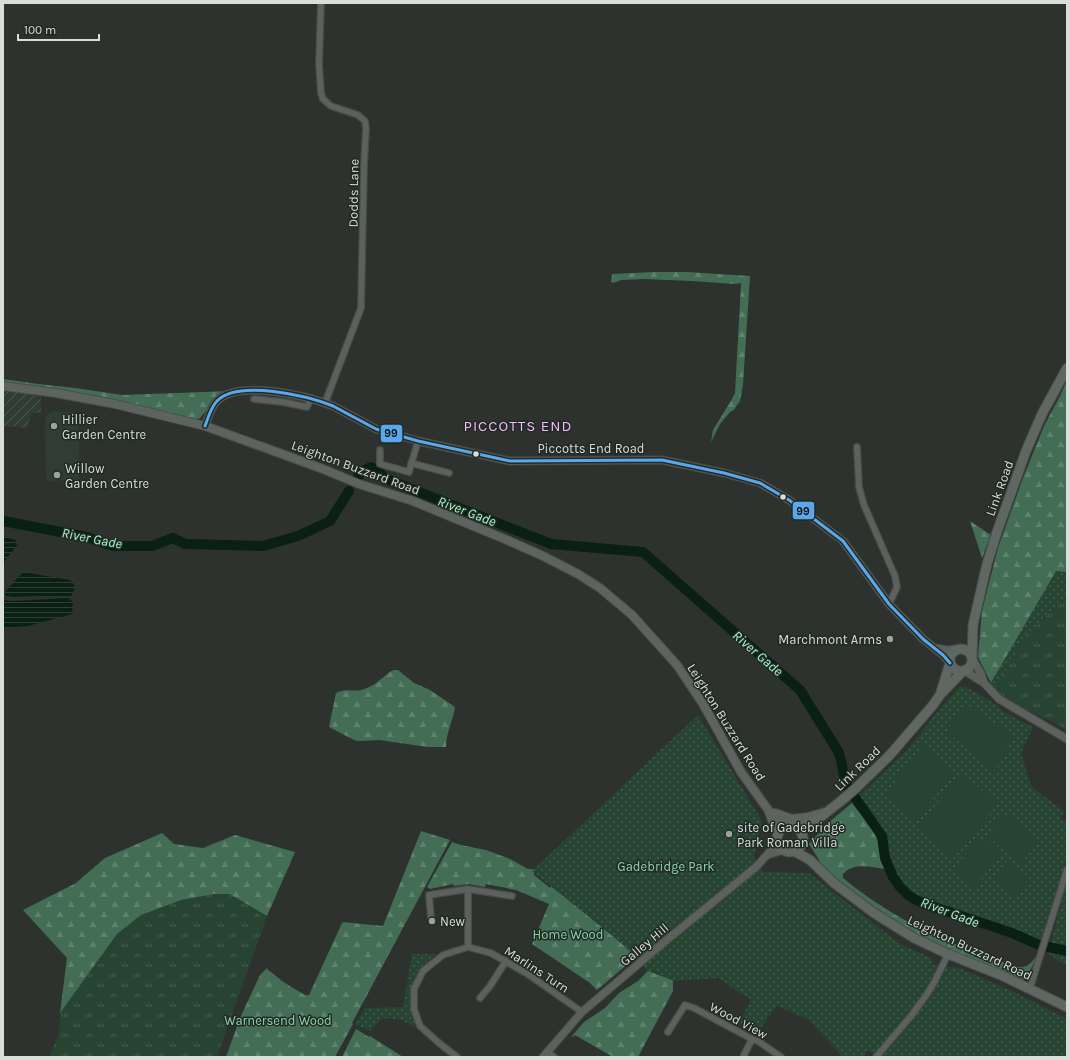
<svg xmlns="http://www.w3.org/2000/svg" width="1070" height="1060" viewBox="0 0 1070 1060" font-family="Karla,sans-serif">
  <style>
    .built { fill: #303d34 }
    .industrial { fill: url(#industrial-furrows) }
    .grass { fill: url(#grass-tufts) }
    .forest { fill: url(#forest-firs) }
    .park { fill: url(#park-dots) }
    .pitch { fill: #274432 }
    .water { fill: url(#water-rules) }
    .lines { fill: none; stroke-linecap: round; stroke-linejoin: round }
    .river { stroke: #092013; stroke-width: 10 }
    .minor-casing { stroke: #494d4a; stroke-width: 8 }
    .tertiary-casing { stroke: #494d4a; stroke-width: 9 }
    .secondary-casing { stroke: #494d4a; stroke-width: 10 }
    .primary-casing { stroke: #494d4a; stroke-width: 11 }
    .minor { stroke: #5d615e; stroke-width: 5.5 }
    .tertiary { stroke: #5d615e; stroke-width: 7 }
    .secondary { stroke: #5d635f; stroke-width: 8 }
    .primary { stroke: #5e6762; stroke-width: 9 }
    .bus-1-casing { stroke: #212a25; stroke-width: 6 }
    .bus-1 { stroke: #5aa8eb; stroke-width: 3 }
    .poi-dot { fill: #9ca29e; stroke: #212a25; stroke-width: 1.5 }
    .bus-dot { fill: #d8deda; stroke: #212a25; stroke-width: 1.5 }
    .labels { text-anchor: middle; stroke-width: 3; stroke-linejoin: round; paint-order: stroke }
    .street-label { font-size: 13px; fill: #d8deda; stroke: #212a25 }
    .poi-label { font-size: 13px; fill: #d8deda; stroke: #212a25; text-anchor: start }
    .park-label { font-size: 13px; fill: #8ad6a9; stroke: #212a25 }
    .water-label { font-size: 14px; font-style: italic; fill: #a8f5c6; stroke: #212a25 }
    .quarter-label { font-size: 15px; letter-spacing: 1px; fill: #f3bbf7; stroke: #212a25 }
    .line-badge { stroke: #212a25; stroke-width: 1.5 }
    .pale-badge-label { font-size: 11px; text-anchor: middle; font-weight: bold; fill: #111 }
  </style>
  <defs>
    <pattern id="industrial-furrows" width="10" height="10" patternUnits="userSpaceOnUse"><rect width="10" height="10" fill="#303d34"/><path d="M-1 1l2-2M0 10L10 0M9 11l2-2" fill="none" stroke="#4d5951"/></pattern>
    <pattern id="grass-tufts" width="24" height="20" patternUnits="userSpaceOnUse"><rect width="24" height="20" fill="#274432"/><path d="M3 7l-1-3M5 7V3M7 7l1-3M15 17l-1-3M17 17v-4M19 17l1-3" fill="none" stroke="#465f4f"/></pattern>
    <pattern id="forest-firs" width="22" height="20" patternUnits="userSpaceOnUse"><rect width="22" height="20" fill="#436e55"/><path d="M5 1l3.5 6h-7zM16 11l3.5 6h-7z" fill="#5d826d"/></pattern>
    <pattern id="park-dots" width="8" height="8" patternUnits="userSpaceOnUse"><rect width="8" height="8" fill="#274432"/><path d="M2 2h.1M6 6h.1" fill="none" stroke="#465f4f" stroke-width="1.8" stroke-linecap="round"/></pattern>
    <pattern id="water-rules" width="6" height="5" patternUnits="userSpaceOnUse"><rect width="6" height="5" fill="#092013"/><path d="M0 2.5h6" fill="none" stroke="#2c4035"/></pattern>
  </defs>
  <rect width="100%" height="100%" fill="#2d322f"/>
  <path class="built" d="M53,411L79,413V480L46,481L45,421L47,415Z"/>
  <path class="industrial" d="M3,388L33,393V395L41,396V413H31L28,428L3,426Z"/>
  <path class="grass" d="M1065,598L1067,600V730L1055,723L1013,704L995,690L1026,635Z
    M214,894H230L267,916L217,1057H49L59,1034L60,1013L117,934L141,915L152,910L181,900Z"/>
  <path class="forest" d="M655,272H687L750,276L743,384L740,401L737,405L734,410L730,412L720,424L711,442L713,430L732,399L735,393L741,284V283L735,284L692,281L644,279L621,280L613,283L611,282L612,274Z
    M3,379L38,384L75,388L122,395L231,391L213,403L200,418L196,420C133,403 68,391 3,382Z
    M1067,380V572H1056L991,683L978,657L982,611L998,548L1023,478L1044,426L1060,396Z
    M970,521L991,535L982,558Z
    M394,670H398L414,683L430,690L455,707C453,720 446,734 446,747H428L379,740L359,741L354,740L329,727L336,693C346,688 353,692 361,690C368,688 376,684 381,679C386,676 388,672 394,670Z
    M852,803C860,814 872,825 877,839C881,849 881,859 885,869C872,867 853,862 843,874V878C887,915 940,940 994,959C1001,961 1015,968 1023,967C1029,966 1033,960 1037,956L1026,979L1024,980L947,950L901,925L849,889L824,868L809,844L828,823Z
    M421,831L450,840L352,1023L353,1024L335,1057H226L240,1018L260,975L267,968L268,970C273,973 277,977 282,981C289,986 297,990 305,995H309L342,923L344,922L352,923L383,926Z
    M162,833L174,844L203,848L235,835L295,852L267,916L230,894H214L181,900L141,915L117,934L60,1013L67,958L23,910L76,883L105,858Z
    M452,842L461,845L486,850L510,859L528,869H533L534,870V875L550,888L552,885L621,943L636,957L597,990L590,983L532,944L549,904L516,890L486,884L485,887L469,884L454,886L453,884L430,889L427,887Z
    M653,970L673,979V991L638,1057H613L575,1035L573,1037L572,1036L584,1022L605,1008L619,993L638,981L648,971Z
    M356,1029L369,1037L370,1036L403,1057H342Z"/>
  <path class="park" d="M1056,571L1067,572V600L1064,598L1026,635L995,690L991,683Z
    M960,686L966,687L997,705L1004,712L1033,727L1021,753L1031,786L1064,812L1060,818L1067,823L1066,862L1041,944L1024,936L928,903C908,895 894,881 889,859C887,852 888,844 886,837C881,824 865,809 856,798L854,800L907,750L942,706Z
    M698,715L762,821L754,858L763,872L809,873L900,944L931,958L933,965L948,967H957L1014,992L1067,1019V1057H877L867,1050L864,1057H843L809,1020L777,1006L757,1033L739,1023L751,1000L718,978L674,981L648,971L636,958L625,946L532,871Z
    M1067,882V965L1062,964L1048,953Z
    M412,954H436L419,969L412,991L411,1002L416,1028L402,1020L383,1018L370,1031L355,1024L365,1008L403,1007Z"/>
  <path class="pitch" d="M965,703L1014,736L995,771L946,732Z
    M923,744L954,772L914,823L884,796Z
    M962,772L998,804L953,859L917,829Z
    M1004,813L1040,840L1021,864L986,836Z
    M979,836L1000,853L974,889L953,871Z
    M1007,861L1030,877L1016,898L993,879Z"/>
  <path class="water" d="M3,536L15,540L17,543V545L5,561H3Z
    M23,572L70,580C76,584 75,591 71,596H34L15,597L6,596L5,594V592Z
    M68,598L73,602L72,614L28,626L3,628V600L13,601Z"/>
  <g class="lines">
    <path class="river" d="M358,477L362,471L371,467L379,472L386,479L551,544L643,552L800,690L838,751C843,762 842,774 847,786L882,836L885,858L893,877L900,887L907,894L914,899L925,904L1012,933L1039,945L1067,951
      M3,521L87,537L113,546H152L173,538L185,544L263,546L298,536L330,521L349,491"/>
    <defs>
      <path id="minor" d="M321,3L319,64L321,93L323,99L331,106L358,115L365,121L366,128L364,166L361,308L325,403
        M254,399L283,402L307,407L311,398
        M857,447L859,487L864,505L895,576L897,587L889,604
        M380,450V464L409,472L418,441
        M411,463L449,473
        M468,889V947
        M431,918L429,895L468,889L512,896
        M1030,988L1067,870
        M480,998L490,986L506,961
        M668,1032L685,1005L694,1008L752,1039L758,1041L781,1057
        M547,1052L554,1057
        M457,1057L439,1043L420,1026L414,1009V989L423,971L443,955L468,947L491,953L526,973L582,1012
        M743,1057L752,1039
        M876,1057L911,1016L927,994L935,981L948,954"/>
      <path id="tertiary" d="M205,426C208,418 211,407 217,401C238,379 308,396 333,406L376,429L418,441L510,461L662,460L724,473L760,483L789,500L843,541L889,604L923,639L943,655L950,663
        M935,648L947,650L956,649
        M972,658L981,674L984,683
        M965,671L984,683L999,699L1067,739
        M767,855L784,850
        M543,1057L582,1012L663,943L756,867L767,855L778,841"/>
      <path id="secondary" d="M3,386L56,393L115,404L205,426L323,469L359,484L413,501L507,540L543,556L578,574L600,588L632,615L677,665L703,704L741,772L769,811L787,826
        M769,812L778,836
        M775,813L792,819L808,817L825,812"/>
      <path id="primary" d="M950 660a11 11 0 1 1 22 0a11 11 0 1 1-22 0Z
        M972,657L973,625L987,564L997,532L1026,451L1042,414L1067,368
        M941,692L950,663
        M777 839a13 13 0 1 1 26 0a13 13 0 1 1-26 0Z
        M797,828L818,819L841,801L856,788L889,756L933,705L940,695L963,671
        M794,851L810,860L834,883L874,913L914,938L948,954L1003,976L1067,1007"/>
    </defs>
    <use href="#minor" class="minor-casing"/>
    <use href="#tertiary" class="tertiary-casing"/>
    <use href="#secondary" class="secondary-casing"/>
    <use href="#primary" class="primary-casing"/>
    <use href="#minor" class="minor"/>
    <use href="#tertiary" class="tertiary"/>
    <use href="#secondary" class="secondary"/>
    <use href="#primary" class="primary"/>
    <defs>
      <path id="bus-1" d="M205,426C208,418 211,407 217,401C238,379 308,396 333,406L376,429L418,441L510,461L662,460L724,473L760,483L789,500L843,541L889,604L923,639L943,655L950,663"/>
    </defs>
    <use href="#bus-1" class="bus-1-casing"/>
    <use href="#bus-1" class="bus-1"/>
  </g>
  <g class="poi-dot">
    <circle cx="54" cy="426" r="4"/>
    <circle cx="57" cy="475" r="4"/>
    <circle cx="890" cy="639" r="4"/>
    <circle cx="729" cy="834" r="4"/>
    <circle cx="432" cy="921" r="4"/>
  </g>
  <g class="bus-dot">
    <circle cx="476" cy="454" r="3.5"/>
    <circle cx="783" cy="497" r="3.5"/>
  </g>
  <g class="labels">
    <g class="street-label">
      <text transform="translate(353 193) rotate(-89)" y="5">Dodds Lane</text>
      <text x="591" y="453">Piccotts End Road</text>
      <text transform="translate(356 467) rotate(20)" y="5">Leighton Buzzard Road</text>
      <text transform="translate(999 488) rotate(-70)" y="5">Link Road</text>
      <text transform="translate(727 722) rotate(58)" y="5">Leighton Buzzard Road</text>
      <text transform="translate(857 768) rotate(-44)" y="5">Link Road</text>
      <text transform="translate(644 944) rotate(-40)" y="5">Galley Hill</text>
      <text transform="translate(970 947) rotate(25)" y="5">Leighton Buzzard Road</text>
      <text transform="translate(537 969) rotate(33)" y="5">Marlins Turn</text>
      <text transform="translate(739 1020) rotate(28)" y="5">Wood View</text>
    </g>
    <g class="poi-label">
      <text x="62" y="424">Hillier<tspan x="62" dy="15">Garden Centre</tspan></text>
      <text x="65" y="473">Willow<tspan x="65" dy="15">Garden Centre</tspan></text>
      <text x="882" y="644" text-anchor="end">Marchmont Arms</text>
      <text x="737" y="832">site of Gadebridge<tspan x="737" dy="15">Park Roman Villa</tspan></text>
      <text x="440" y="926">New</text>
    </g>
    <g class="park-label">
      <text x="666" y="871">Gadebridge Park</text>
      <text x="568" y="939">Home Wood</text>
      <text x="278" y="1025">Warnersend Wood</text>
    </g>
    <g class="water-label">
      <text transform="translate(467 511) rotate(21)" y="5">River Gade</text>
      <text transform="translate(92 538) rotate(11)" y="5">River Gade</text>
      <text transform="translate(758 653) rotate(41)" y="5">River Gade</text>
      <text transform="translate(950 912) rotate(21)" y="5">River Gade</text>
    </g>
    <g class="quarter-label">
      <text x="518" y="431">PICCOTTS END</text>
    </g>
  </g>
  <g class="line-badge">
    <rect x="380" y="424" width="23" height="19" rx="4" fill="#5aa8eb"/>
    <rect x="792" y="501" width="23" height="19" rx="4" fill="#5aa8eb"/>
  </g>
  <g class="pale-badge-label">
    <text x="391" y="437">99</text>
    <text x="803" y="515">99</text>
  </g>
  <rect width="1070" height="1060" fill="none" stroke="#d8deda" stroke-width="8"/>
  <path d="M18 34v6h81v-6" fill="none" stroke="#d8deda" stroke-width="2"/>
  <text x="24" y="34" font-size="12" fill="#d8deda" stroke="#212a25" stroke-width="3" paint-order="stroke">100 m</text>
</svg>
